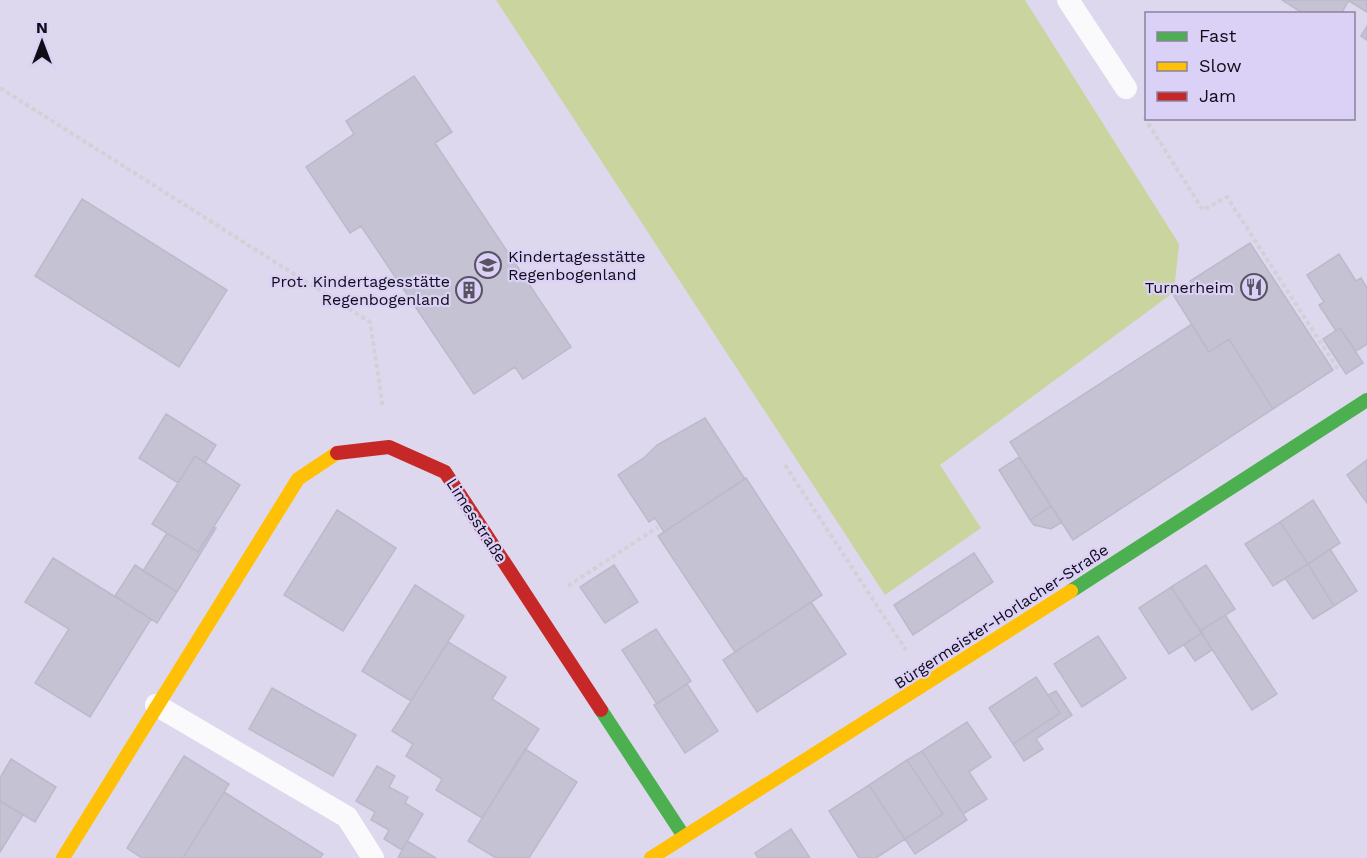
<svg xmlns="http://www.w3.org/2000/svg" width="1367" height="858" viewBox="0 0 1367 858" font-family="'Work Sans',sans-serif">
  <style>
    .green { fill: #cad49e }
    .building { fill: #c4c2d3; stroke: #bbb9ca; stroke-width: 1.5 }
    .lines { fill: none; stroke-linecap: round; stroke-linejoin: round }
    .path { stroke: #d3d1d7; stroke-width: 4; stroke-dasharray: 4.5 3; stroke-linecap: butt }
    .lane { stroke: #faf9fc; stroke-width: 22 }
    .fast { stroke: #4caf50; stroke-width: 14 }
    .slow { stroke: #ffc107; stroke-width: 14 }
    .jam { stroke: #c62828; stroke-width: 14 }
    .labels { text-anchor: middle; stroke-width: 4.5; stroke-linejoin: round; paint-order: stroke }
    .poi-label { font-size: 16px; fill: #100c18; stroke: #dbd0f6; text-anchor: end }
    .street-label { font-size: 16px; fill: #100c18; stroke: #dbd0f6 }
  </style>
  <rect width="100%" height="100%" fill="#ded8ee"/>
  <path class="green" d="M496,0H1025L1179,244L1174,292L940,465L981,528L885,595Z"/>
  <path class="building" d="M1282,0H1349L1341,14H1304Z
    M1367,0V12L1349,1V0Z
    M1367,26V40L1361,36Z
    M414,76L452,132L435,143L571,347L523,379L515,367L474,394L361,226L350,233L306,167L354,134L346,121Z
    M82,199L227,290L179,367L35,276Z
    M1250,243L1333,370L1273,409L1229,339L1209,352L1174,296L1192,285L1190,281Z
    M1339,254L1356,281L1361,278L1367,288V344L1356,351L1340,328L1336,331L1319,305L1324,302L1307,275Z
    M1192,324L1209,352L1229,339L1273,409L1073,540L1010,442Z
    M1340,328L1363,363L1346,374L1323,339Z
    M166,414L216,445L205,463L195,456L178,483L139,458Z
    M705,418L745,479L664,532L655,518L649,522L618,475L645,457L657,445Z
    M195,456L240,485L198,552L152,524Z
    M1019,457L1051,506L1030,520L999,470Z
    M1367,460V503L1347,475Z
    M746,478L822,595L735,652L658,536Z
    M1313,500L1340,543L1308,564L1280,522Z
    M1051,506L1062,522L1051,529L1034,525L1030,520Z
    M337,510L396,548L343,631L284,595Z
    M1280,522L1308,564L1273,586L1245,544Z
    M214,527L216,528L177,592L143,571L167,533L198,552Z
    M1330,549L1357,591L1334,606L1308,564Z
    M974,553L993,582L913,635L894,605Z
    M53,558L151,619L90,717L35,683L69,629L25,602Z
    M1308,564L1334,606L1313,619L1285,578Z
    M135,565L177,592L157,623L115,596Z
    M614,565L638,602L605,623L580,587Z
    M1206,565L1235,609L1200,631L1171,587Z
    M415,585L464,616L411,701L362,671Z
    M1171,587L1202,633L1169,654L1139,608Z
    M811,602L846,654L757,712L723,660Z
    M1225,615L1277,694L1252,710L1200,631Z
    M656,629L691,681L657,704L622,650Z
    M1202,633L1212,650L1195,661L1184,645Z
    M1098,636L1126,678L1082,707L1054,664Z
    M448,642L506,677L492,699L539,729L482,818L436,790L442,779L406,756L413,744L392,731Z
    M1036,677L1060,713L1013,744L989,708Z
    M687,684L718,731L685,753L654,705Z
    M272,688L356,735L333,776L249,729Z
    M1056,691L1072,715L1036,739L1043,749L1024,761L1013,744L1060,713L1048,695Z
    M967,722L991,757L969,772L987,799L963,814L922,751Z
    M525,749L577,782L529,858H496L468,841Z
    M922,751L967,820L915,854L905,839L943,814L907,760Z
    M184,756L229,784L183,858H142L127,848Z
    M11,759L56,787L35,822L0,801V778Z
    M907,760L943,814L905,839L869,785Z
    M377,766L395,776L389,787L408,797L405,803L423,814L402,850L384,839L389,830L371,820L375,812L356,801Z
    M869,785L905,839L876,858H859L829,811Z
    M224,792L323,854L320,858H183Z
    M0,801L23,815L0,852Z
    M791,829L810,858H758L755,853Z
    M407,841L436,858H398Z"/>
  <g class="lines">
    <path class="path" d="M0,88L370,322L383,408
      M1144,117L1203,210L1227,197L1339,371
      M785,465L906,650
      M568,586L658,527"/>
    <path class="lane" d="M1068,0L1126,88
      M156,705L347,817L373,858"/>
    <path class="fast" d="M1071,591L1367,400
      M601,710L683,835"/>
    <path class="slow" d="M63,858L298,479L337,453
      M651,858L1071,591"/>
    <path class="jam" d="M337,453L389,447L445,472L601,710"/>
  </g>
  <defs>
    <symbol id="school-ring" viewBox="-11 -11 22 22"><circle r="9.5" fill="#dbd0f6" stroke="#585363" stroke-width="1.5"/><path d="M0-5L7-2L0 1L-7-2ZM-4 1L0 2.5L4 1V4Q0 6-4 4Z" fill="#585363"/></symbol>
    <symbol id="restaurant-ring" viewBox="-11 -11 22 22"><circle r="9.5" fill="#dbd0f6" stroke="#585363" stroke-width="1.5"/><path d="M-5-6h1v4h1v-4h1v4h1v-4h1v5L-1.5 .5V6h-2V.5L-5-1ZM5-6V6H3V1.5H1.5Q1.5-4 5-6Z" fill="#585363"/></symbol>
    <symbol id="building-ring" viewBox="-11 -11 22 22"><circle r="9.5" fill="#dbd0f6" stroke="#585363" stroke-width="1.5"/><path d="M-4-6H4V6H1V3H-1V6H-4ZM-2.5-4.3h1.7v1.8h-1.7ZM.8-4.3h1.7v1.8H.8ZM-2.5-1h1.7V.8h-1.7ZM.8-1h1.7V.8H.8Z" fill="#585363"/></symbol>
  </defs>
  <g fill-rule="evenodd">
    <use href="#school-ring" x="473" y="250" width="30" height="30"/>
    <use href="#restaurant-ring" x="1239" y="272" width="30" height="30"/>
    <use href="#building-ring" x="454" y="275" width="30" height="30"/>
  </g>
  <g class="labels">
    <g class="poi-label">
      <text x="508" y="262" text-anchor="start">Kindertagesstätte<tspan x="508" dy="18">Regenbogenland</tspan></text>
      <text x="450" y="287">Prot. Kindertagesstätte<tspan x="450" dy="18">Regenbogenland</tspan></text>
      <text x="1234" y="293">Turnerheim</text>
    </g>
    <g class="street-label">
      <text transform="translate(477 520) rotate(57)" y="6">Limesstraße</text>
      <text transform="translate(1001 616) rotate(-33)" y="6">Bürgermeister-Horlacher-Straße</text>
    </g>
  </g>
  <rect x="1145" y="12" width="210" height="108" fill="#dbd0f6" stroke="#8a829d" stroke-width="1.5"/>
  <rect x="1157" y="32" width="30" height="9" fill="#4caf50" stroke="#8a829d" stroke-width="1.5"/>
  <text x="1199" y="42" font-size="18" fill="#100c18">Fast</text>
  <rect x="1157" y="62" width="30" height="9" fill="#ffc107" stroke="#8a829d" stroke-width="1.5"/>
  <text x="1199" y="72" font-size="18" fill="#100c18">Slow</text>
  <rect x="1157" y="92" width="30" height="9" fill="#c62828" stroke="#8a829d" stroke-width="1.5"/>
  <text x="1199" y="102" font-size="18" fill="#100c18">Jam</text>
  <g transform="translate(42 42)" stroke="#dbd0f6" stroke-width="4.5" paint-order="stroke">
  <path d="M0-4.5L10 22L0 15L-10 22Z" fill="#100c18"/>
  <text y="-9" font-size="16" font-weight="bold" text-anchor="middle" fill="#100c18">N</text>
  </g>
</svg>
